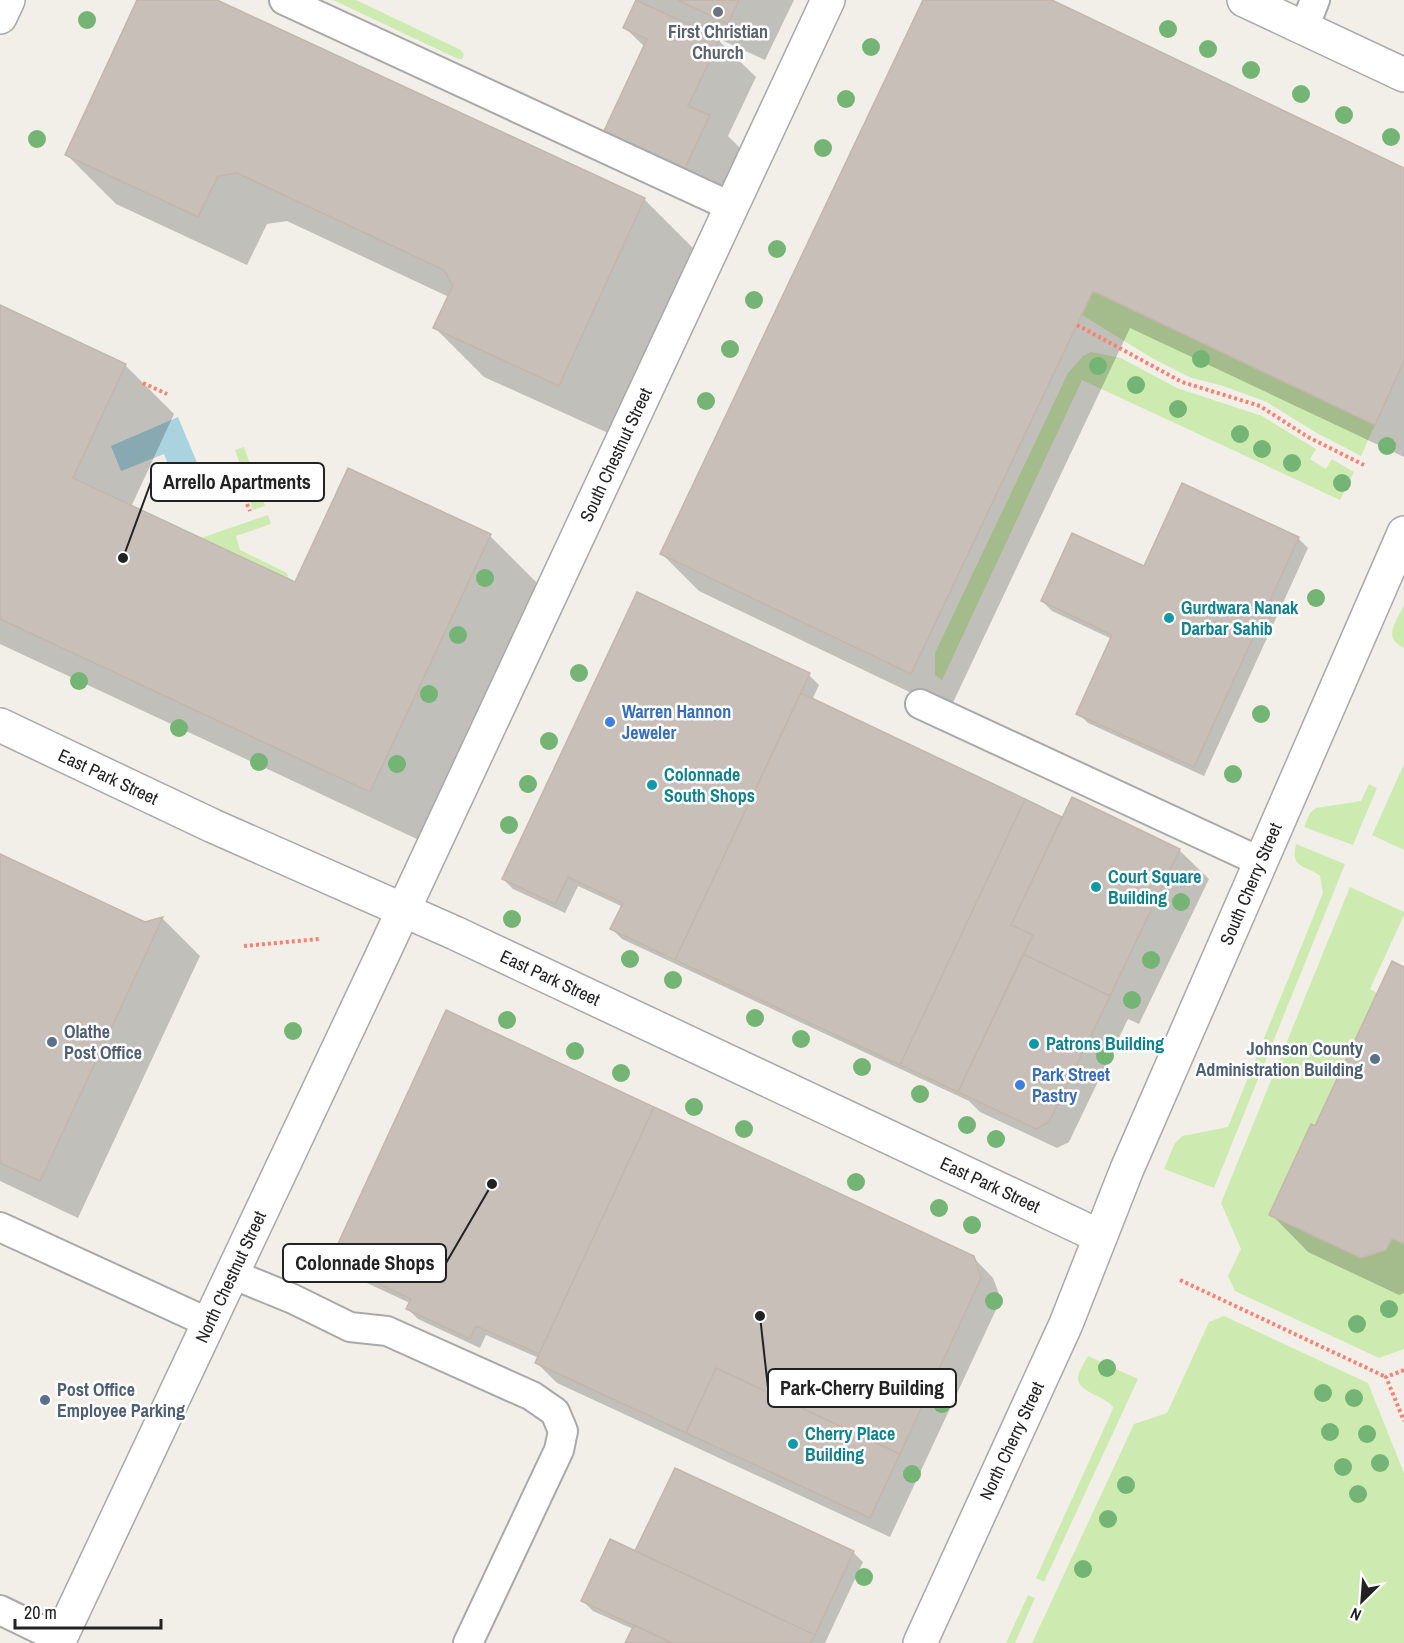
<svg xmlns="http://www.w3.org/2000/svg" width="1404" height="1643" viewBox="0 0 1404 1643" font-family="'Archivo Narrow',sans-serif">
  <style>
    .grass { fill: #cdebb0 }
    .water { fill: #aad3df }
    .shadow { fill: #0003 }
    .building { fill: #c7bfb8; stroke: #c4b6ab; stroke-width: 1.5 }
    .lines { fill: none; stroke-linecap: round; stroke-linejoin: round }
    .lane-casing { stroke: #a9a9a9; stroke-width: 32 }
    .street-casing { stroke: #a9a9a9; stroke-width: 36 }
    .path { stroke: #fa8072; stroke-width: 4; stroke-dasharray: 3 3; stroke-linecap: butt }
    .lane { stroke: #fff; stroke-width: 28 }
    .street { stroke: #fff; stroke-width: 33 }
    .tree { fill: #74b475 }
    .worship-dot { fill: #6b7280; stroke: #fff; stroke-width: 2 }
    .culture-dot { fill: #0f9aa8; stroke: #fff; stroke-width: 2 }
    .shop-dot { fill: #3f7fe0; stroke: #fff; stroke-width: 2 }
    .service-dot { fill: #5c6f8a; stroke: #fff; stroke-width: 2 }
    .labels { text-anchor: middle; stroke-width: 5; stroke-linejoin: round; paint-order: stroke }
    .worship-label { font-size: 18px; font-weight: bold; fill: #5b616d; stroke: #fff }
    .street-label { font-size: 18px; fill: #222; stroke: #fff }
    .culture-label { font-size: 18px; font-weight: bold; fill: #0d838f; stroke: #fff; text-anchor: start }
    .shop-label { font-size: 18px; font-weight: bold; fill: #366cbe; stroke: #fff; text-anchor: start }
    .service-label { font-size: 18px; font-weight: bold; fill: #4e5e75; stroke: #fff; text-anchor: start }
    .leader { fill: none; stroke: #222; stroke-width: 2 }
    .callout-dot { fill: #222; stroke: #fff; stroke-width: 2 }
    .callout { fill: #fff; stroke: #222; stroke-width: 2 }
    .callout-label { font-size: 20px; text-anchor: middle; font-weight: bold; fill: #222 }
  </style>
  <rect width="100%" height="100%" fill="#f2efe9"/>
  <path class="grass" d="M333,0H356L461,50L464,55L462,59H458Z
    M1093,291L1375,425L1361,456L1315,432L1267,402L1223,386L1189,377L1152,358L1082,315Z
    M1091,352L1121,358L1177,388L1262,416L1316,449L1310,459L1326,469L1332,459L1354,472L1340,500L1082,380L942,680L935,675V653L1068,373L1083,356Z
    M244,447L265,506L253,510L250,502L253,501L235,450Z
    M268,515L271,524L236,536L240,550L287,573L289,579L201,538Z
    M1404,605V648C1382,638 1396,622 1404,605Z
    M1404,764V850L1372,835Z
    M1369,784L1377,788L1353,845L1304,827L1310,813L1316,808L1361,801Z
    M1296,844L1345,864L1214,1188L1164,1169L1175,1143L1182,1136L1228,1127L1323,893L1320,876C1305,864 1290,869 1296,844Z
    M1350,887L1404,912V915L1370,989L1377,993L1315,1126L1269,1215L1361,1258L1386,1250L1392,1238L1404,1244V1349L1379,1358L1235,1291L1228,1276L1241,1249L1221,1203Z
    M1224,1316L1368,1383L1404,1473V1643H1032L1134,1424L1167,1413L1209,1322Z
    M1088,1356L1138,1379L1044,1582L1036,1578L1112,1411L1113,1407C1106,1396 1076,1392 1078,1377C1079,1370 1085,1362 1088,1356Z
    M1028,1595L1035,1598L1015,1643H1006Z"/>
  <path class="water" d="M178,417L208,489L183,500L164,454L121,471L111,446Z"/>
  <path class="shadow" d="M139,0H214L644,199L693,248L608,433L484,377L435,328L449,297L287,221L267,224L247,265L116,204L67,155Z
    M638,0H794L765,60L715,37L756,77L728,136L746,154L722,205L643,168L606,130L645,47L625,28Z
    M925,0H1049L1404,169V457L1130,328L949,711L699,591L662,554Z
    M0,309L125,365L174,414L131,507L295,584L490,536L539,585L419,840L0,644Z
    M1298,538L1308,548L1204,776L1088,723L1078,713L1112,639L1052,611L1042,601Z
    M809,675L819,685L812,700L1063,820L1179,850L1209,879L1139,1024L1128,1019L1069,1142L1057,1148L980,1112L969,1101L622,939L612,929L623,907L578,886L565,913L513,889L503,879Z
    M0,856L145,924L163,919L200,956L78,1218L0,1181Z
    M1404,968V1293L1399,1295L1308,1252L1271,1214Z
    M653,1109L973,1257L993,1278L1001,1299L890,1537L557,1383L537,1363L539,1358L486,1335L480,1348L418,1319L408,1309L410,1303L341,1271L332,1261Z
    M853,1552L863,1562L825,1643H627L633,1629L593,1611L583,1601L636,1553Z"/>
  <path class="building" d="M137,0H217L645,198L559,386L433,328L453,285L444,270L237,173L218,176L198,217L65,155Z
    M636,0L720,39L688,106L710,115L685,168L604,131L647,39L623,28Z
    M678,0H739L728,24Z
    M923,0H1052L1404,168V361L1375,425L1093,291L911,674L660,554Z
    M0,305L126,364L73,478L295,582L348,468L491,534L370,792L0,619Z
    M1182,483L1299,537L1194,767L1076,714L1112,635L1041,601L1072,533L1144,566Z
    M637,592L810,673L675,960L610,929L623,903L568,877L555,904L502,879Z
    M801,693L1025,799L900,1065L675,960Z
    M1072,797L1180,849L1110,996L1023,954L1033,935L1011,925Z
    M1025,799L1062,817L1011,925L1033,935L958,1092L900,1065Z
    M0,854L145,922L163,917L40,1181L0,1163Z
    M1023,954L1110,996L1049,1122L1036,1129L958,1092Z
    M1392,961L1404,967V1244L1392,1238L1386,1250L1361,1258L1269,1215L1311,1124L1315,1126Z
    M446,1010L654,1107L539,1354L476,1326L470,1339L406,1309L411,1299L330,1261Z
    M654,1107L974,1256L981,1278L900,1454L716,1368L686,1433L535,1363Z
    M716,1368L900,1454L870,1518L686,1433Z
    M675,1468L854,1551L815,1635L635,1551Z
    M610,1539L815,1635L811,1643H672L581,1601Z
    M634,1625L672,1643H625Z"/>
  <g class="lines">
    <defs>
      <path id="lane" d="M284,0L732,207
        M1304,28L1315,0
        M920,704L1261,862
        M0,1227L209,1323
        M232,1274L293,1299L350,1327L387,1331L532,1396L555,1412L563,1431L559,1450L468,1643
        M0,1610L60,1639"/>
      <path id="street" d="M1244,0L1404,75
        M0,17L8,0
        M0,725L213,826L455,933L1099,1236
        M58,1643L381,958L828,0
        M920,1643L1066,1324L1127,1169L1404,533"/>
    </defs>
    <use href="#lane" class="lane-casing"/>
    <use href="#street" class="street-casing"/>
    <path class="path" d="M1077,325L1182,382L1260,406L1308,437L1364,465
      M143,383L167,394
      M247,504L250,511
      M244,946L319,939
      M1180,1280L1386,1377
      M1404,1370L1386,1377L1404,1421"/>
    <use href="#lane" class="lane"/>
    <use href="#street" class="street"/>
  </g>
  <g class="tree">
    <circle cx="87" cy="20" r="9"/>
    <circle cx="1168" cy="29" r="9"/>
    <circle cx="871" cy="47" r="9"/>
    <circle cx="1208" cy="49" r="9"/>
    <circle cx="1251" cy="70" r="9"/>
    <circle cx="1301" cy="94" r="9"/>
    <circle cx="846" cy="99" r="9"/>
    <circle cx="1344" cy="115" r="9"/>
    <circle cx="1391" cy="137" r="9"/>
    <circle cx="37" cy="139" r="9"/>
    <circle cx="823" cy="148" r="9"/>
    <circle cx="777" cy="249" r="9"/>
    <circle cx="754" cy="300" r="9"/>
    <circle cx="730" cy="349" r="9"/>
    <circle cx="1201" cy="359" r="9"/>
    <circle cx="1098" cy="366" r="9"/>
    <circle cx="1136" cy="385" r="9"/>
    <circle cx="706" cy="401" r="9"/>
    <circle cx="1178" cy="409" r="9"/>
    <circle cx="1240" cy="434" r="9"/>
    <circle cx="1387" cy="446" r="9"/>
    <circle cx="1262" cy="449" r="9"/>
    <circle cx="1292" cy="463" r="9"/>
    <circle cx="1342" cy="483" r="9"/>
    <circle cx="485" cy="578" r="9"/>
    <circle cx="1316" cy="598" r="9"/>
    <circle cx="458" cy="635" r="9"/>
    <circle cx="579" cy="673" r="9"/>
    <circle cx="79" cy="681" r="9"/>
    <circle cx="429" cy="694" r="9"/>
    <circle cx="1261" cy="714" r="9"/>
    <circle cx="179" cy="728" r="9"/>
    <circle cx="549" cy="741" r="9"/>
    <circle cx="259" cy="762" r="9"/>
    <circle cx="397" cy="764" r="9"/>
    <circle cx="1233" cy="774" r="9"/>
    <circle cx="528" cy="784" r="9"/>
    <circle cx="509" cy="825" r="9"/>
    <circle cx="1181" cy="902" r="9"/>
    <circle cx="512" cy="919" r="9"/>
    <circle cx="630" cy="959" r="9"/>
    <circle cx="1151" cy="960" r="9"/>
    <circle cx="673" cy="980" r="9"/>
    <circle cx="1132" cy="1000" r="9"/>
    <circle cx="755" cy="1018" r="9"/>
    <circle cx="507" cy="1020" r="9"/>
    <circle cx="293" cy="1031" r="9"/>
    <circle cx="801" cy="1039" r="9"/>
    <circle cx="575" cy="1051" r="9"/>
    <circle cx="1105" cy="1056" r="9"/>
    <circle cx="862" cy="1067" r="9"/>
    <circle cx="621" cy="1073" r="9"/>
    <circle cx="920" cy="1094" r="9"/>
    <circle cx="694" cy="1107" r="9"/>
    <circle cx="967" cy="1125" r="9"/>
    <circle cx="744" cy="1129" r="9"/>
    <circle cx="996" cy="1139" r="9"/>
    <circle cx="856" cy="1182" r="9"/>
    <circle cx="939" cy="1208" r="9"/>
    <circle cx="972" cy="1225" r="9"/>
    <circle cx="994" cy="1301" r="9"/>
    <circle cx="1389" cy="1309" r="9"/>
    <circle cx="1357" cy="1324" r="9"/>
    <circle cx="1107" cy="1368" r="9"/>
    <circle cx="1323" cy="1393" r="9"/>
    <circle cx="1354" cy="1398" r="9"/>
    <circle cx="942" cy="1404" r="9"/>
    <circle cx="1330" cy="1432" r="9"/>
    <circle cx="1367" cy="1434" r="9"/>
    <circle cx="1380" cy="1463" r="9"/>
    <circle cx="1343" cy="1467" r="9"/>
    <circle cx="912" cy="1474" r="9"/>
    <circle cx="1126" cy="1485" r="9"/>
    <circle cx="1358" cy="1494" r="9"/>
    <circle cx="1108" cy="1519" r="9"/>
    <circle cx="1083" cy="1569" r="9"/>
    <circle cx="864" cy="1577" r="9"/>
  </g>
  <circle class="worship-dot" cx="718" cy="12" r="6"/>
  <g class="culture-dot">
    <circle cx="1169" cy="618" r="6"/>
    <circle cx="652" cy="785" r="6"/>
    <circle cx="1096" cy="887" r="6"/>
    <circle cx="1034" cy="1044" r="6"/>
    <circle cx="793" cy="1444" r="6"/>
  </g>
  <g class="shop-dot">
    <circle cx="610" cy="722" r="6"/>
    <circle cx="1020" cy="1085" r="6"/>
  </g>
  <g class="service-dot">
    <circle cx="52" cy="1042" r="6"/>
    <circle cx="1375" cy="1059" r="6"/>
    <circle cx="45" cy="1400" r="6"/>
  </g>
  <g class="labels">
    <g class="worship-label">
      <text x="718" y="38">First Christian<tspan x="718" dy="21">Church</tspan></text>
    </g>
    <g class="street-label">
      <text transform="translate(616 455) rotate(-65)" y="6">South Chestnut Street</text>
      <text transform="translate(108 777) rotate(25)" y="6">East Park Street</text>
      <text transform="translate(1251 884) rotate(-67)" y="6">South Cherry Street</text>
      <text transform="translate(550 978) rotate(25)" y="6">East Park Street</text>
      <text transform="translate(990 1185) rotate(25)" y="6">East Park Street</text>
      <text transform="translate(231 1277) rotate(-65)" y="6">North Chestnut Street</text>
      <text transform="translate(1012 1441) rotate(-65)" y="6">North Cherry Street</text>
    </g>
    <g class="culture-label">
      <text x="1181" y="614">Gurdwara Nanak<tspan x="1181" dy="21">Darbar Sahib</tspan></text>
      <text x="664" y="781">Colonnade<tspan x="664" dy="21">South Shops</tspan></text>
      <text x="1108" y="883">Court Square<tspan x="1108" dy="21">Building</tspan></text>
      <text x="1046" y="1050">Patrons Building</text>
      <text x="805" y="1440">Cherry Place<tspan x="805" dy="21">Building</tspan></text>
    </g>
    <g class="shop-label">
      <text x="622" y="718">Warren Hannon<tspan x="622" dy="21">Jeweler</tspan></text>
      <text x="1032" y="1081">Park Street<tspan x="1032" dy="21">Pastry</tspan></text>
    </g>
    <g class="service-label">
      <text x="64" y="1038">Olathe<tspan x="64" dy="21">Post Office</tspan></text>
      <text x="1363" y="1055" text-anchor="end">Johnson County<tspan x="1363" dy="21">Administration Building</tspan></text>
      <text x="57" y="1396">Post Office<tspan x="57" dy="21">Employee Parking</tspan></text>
    </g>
  </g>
  <path class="leader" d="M123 558L151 482M492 1184L446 1263M760 1316L768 1388"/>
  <g class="callout-dot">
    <circle cx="123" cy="558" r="6"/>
    <circle cx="492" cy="1184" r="6"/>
    <circle cx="760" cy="1316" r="6"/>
  </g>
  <g class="callout">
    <rect x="151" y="463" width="173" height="38" rx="6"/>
    <rect x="283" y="1244" width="163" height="38" rx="6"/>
    <rect x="768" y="1369" width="188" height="38" rx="6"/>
  </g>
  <g class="callout-label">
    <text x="237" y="489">Arrello Apartments</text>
    <text x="365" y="1270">Colonnade Shops</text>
    <text x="862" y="1395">Park-Cherry Building</text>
  </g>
  <g transform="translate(1362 1601) rotate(205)" stroke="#ffffff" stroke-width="4.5" paint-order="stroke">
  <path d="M0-4.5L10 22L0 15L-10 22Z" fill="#222222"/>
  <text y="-9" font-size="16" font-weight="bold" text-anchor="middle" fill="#222222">N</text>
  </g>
  <path d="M15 1619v9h146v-9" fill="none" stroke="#222222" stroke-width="3"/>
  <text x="24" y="1619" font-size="18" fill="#222222" stroke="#ffffff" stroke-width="4.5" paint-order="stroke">20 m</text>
</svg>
